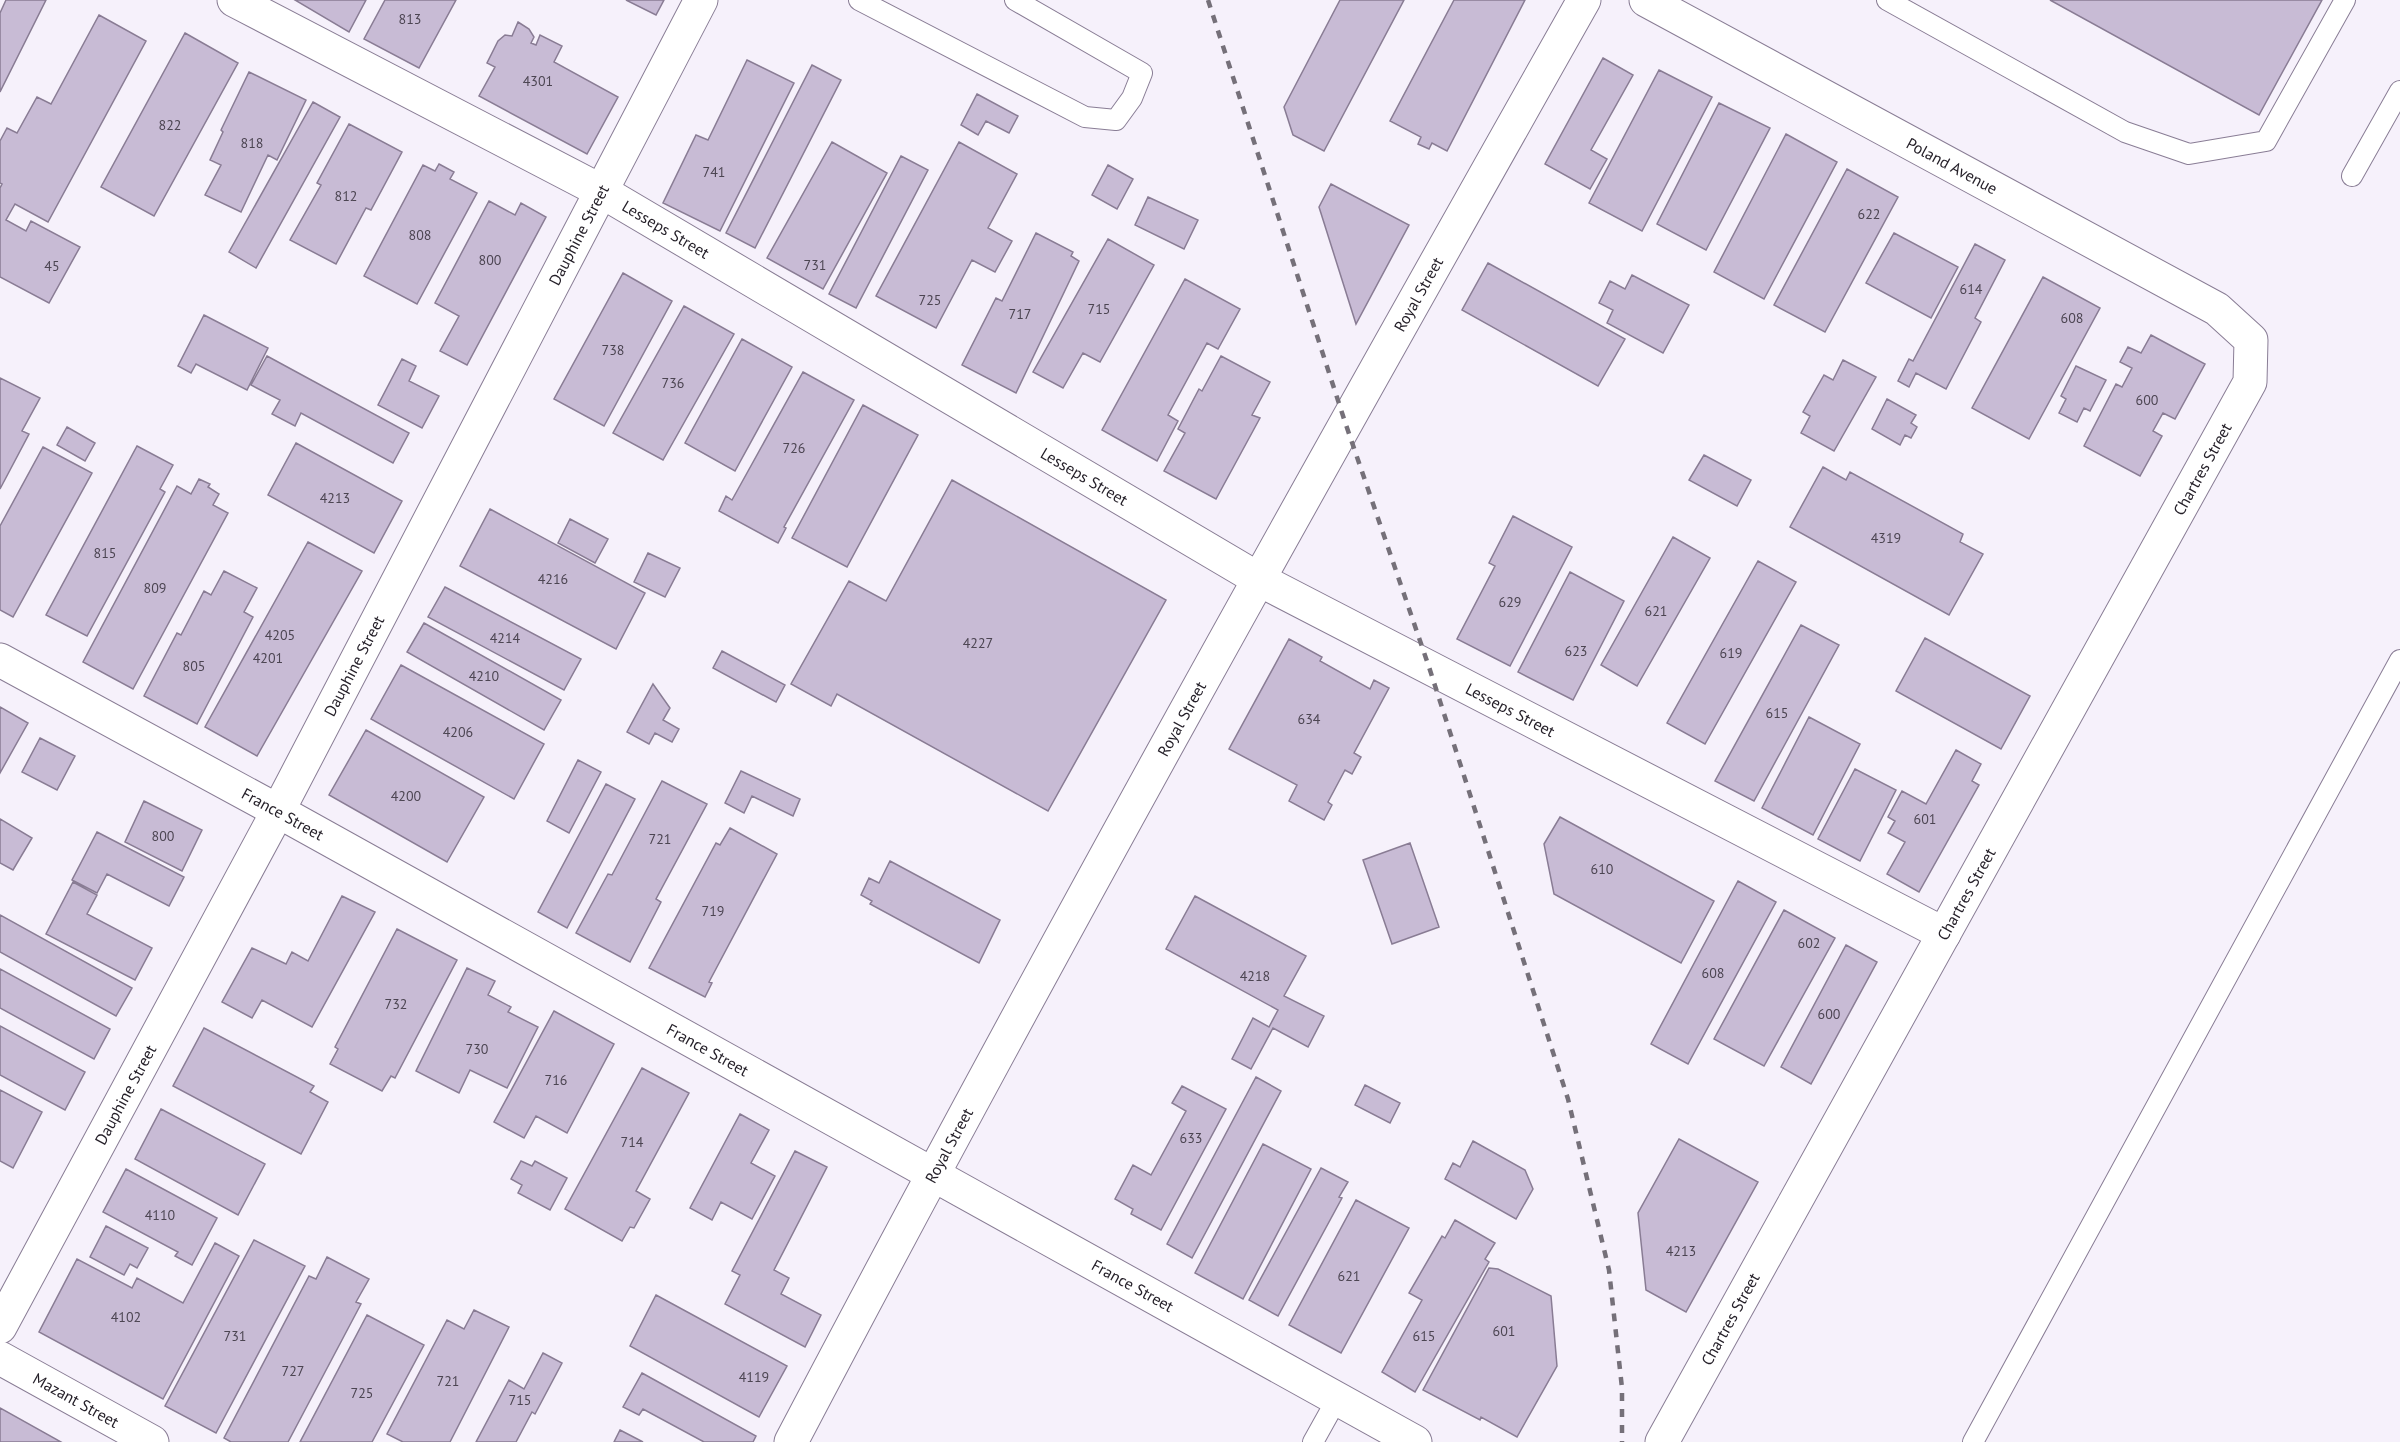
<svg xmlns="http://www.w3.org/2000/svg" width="2400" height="1442" viewBox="0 0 2400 1442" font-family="'PT Sans',sans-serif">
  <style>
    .building { fill: #c8bbd5; stroke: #897c94; stroke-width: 1.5 }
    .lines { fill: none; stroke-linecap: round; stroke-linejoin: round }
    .lane-casing { stroke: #897d95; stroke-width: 22 }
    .street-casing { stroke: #897d95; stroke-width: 35 }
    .secondary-casing { stroke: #897d95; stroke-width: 35 }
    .lane { stroke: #fff; stroke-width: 20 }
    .street { stroke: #fff; stroke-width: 33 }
    .secondary { stroke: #fff; stroke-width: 33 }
    .rail { stroke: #757079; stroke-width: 4.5; stroke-dasharray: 8 8; stroke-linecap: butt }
    .labels { text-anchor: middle; stroke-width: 6; stroke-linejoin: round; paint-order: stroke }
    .number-label { font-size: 14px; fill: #4c4552 }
    .street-label { font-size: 16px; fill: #231e27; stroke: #fff }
  </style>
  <rect width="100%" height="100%" fill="#f6f1fb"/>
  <path class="building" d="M6,0H46L0,92V13Z
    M295,0H366L349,32Z
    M385,0H456L419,68L364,39Z
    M626,0H664L656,15Z
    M1340,0H1404L1324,151L1293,135L1284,107Z
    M1454,0H1525L1447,151L1432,143L1429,149L1418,144L1421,137L1390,121Z
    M2050,0H2322L2259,115Z
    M99,15L146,41L48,222L15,204L6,220L26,231L31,221L80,247L49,303L0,277V188L2,184L0,183V141L7,128L17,133L37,97L51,104Z
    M518,22L529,29L534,37L531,43L536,45L540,35L562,46L554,62L618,97L587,154L479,96L495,67L487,63L498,41L505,35L512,36Z
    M185,33L238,63L154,216L101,187Z
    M1603,58L1633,75L1591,150L1607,159L1590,189L1545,164Z
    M747,60L794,83L720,231L663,203L696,135L708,140Z
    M812,65L841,80L755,248L726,233Z
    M1659,70L1712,97L1642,231L1589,203Z
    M249,72L306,100L277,160L268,155L241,212L205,195L221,165L210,160L223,132L221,130Z
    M977,94L1018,116L1009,133L986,121L978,135L961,125Z
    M313,102L340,117L256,268L229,252Z
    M1719,103L1770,128L1706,250L1657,224Z
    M349,124L402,152L371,210L366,208L336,264L290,240L321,185L317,183Z
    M1786,134L1837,162L1764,299L1714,272Z
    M832,142L887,173L823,289L767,258Z
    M959,142L1017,174L988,228L1012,241L995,272L972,260L936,328L876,296Z
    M901,156L928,170L856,308L829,294Z
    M439,164L454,172L450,179L477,193L417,304L364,276L423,165L435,171Z
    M1108,165L1133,179L1117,209L1092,195Z
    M1847,169L1898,197L1825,332L1774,305Z
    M1331,184L1409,225L1356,324L1319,207Z
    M1148,197L1198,220L1184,249L1135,225Z
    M489,201L515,215L521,203L546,217L467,365L440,351L459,316L435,303Z
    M1036,233L1073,252L1071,256L1079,261L1016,393L962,365L996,298L1002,301Z
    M1894,233L1958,267L1931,318L1866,283Z
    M1108,239L1154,265L1100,362L1083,353L1063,388L1033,372Z
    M1975,244L2005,260L1975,318L1981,322L1946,389L1916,373L1909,387L1898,381L1909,359L1913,361Z
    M1488,263L1625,339L1598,386L1462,310Z
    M623,273L672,301L604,426L554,399Z
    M1632,275L1689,305L1663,353L1607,323L1613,310L1599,303L1610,281L1625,289Z
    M2043,277L2100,308L2029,439L1972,408Z
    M1185,279L1240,309L1218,349L1207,343L1168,415L1178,421L1157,461L1102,430Z
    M684,306L734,334L663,460L613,433Z
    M204,315L268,348L247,390L196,364L191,373L178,366Z
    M2151,335L2205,364L2175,419L2163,413L2153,431L2162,436L2140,476L2084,446L2116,384L2122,387L2132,368L2120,362L2128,347L2141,353Z
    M742,339L792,367L735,471L685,443Z
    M267,356L409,433L393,463L301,413L295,426L272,414L280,400L251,385Z
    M1221,356L1270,382L1252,415L1260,418L1216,499L1164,471L1185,433L1178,429L1199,389L1202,391Z
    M402,359L416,366L409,381L439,396L422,428L378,405Z
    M1843,360L1876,377L1834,451L1801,433L1810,416L1803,412L1824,375L1833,380Z
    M2076,366L2106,380L2090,411L2084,408L2077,422L2059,413L2066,399L2061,396Z
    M803,372L854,400L784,527L786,528L778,543L719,511L726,496L732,500Z
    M0,378L40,398L22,431L29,434L0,489Z
    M1887,399L1916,415L1911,423L1917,427L1911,438L1905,435L1900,445L1872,429Z
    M863,405L918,435L847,567L792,538Z
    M67,427L95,443L85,461L57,445Z
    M296,443L402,501L374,553L268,495Z
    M137,446L173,465L160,489L165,492L87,636L46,615Z
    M43,447L92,473L13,617L0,610V526Z
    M1704,455L1751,480L1737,506L1689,480Z
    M1823,467L1846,480L1850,472L1963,534L1960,542L1983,554L1949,615L1790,527Z
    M199,479L210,484L208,487L219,494L213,505L228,513L133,689L83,662L177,486L191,494Z
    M952,480L1166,600L1048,811L837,694L831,706L791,684L849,581L886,601Z
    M490,509L645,593L616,649L460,566Z
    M1513,516L1572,547L1510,666L1457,639L1495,566L1489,563Z
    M570,519L608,539L595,563L558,543Z
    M1673,537L1710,558L1637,686L1601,665Z
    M308,542L362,571L257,756L205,727Z
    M648,553L680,568L665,597L634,582Z
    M1758,561L1796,582L1705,744L1667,723Z
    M224,571L257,588L244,612L253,617L197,724L144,696L177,633L181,635L204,591L211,595Z
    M1570,572L1624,601L1573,700L1518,672Z
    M445,587L581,659L564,690L428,617Z
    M424,623L561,700L544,730L407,652Z
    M1801,625L1839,645L1754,801L1715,781Z
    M1925,638L2030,696L2001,749L1896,691Z
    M1289,639L1322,657L1320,661L1370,689L1374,680L1389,688L1354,753L1361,757L1352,774L1345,770L1328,802L1332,805L1324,820L1289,801L1297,785L1229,749Z
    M722,651L785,685L776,702L713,668Z
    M401,665L544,744L514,799L371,719Z
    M653,684L670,708L663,720L679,729L672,742L655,733L649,744L627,732Z
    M0,707L28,723L0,773Z
    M1809,717L1860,744L1813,835L1762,808Z
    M366,730L484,797L447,862L329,795Z
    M40,738L75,756L57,790L22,772Z
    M1956,750L1981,764L1972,781L1979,785L1919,892L1887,874L1905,842L1888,833L1895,821L1888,817L1902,791L1926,804Z
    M578,760L601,772L569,833L547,821Z
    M1855,769L1896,790L1860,861L1818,839Z
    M741,771L800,799L793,816L752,796L744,813L725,803Z
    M662,781L707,804L656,899L661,902L630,962L576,933L608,874L612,875Z
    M606,784L635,799L567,928L538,912Z
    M144,801L202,830L182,871L125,842Z
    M1560,817L1714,901L1681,963L1554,894L1544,844Z
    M0,819L32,838L13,870L0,863Z
    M730,828L777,854L709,982L712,983L705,997L649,968L716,843L720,845Z
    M97,832L184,877L169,906L107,874L97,893L72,880Z
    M1410,843L1439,927L1392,944L1363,860Z
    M890,861L1000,920L979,963L870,904L872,901L861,895L869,878L879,883Z
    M1738,881L1776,902L1688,1064L1651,1044Z
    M73,882L97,895L87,914L152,948L135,980L46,934Z
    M342,896L375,912L312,1027L262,1000L252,1018L222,1002L252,948L286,964L292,952L308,961Z
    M1195,896L1306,956L1284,996L1324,1016L1308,1047L1273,1028L1251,1069L1232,1059L1253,1018L1269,1027L1278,1010L1166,949Z
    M1784,910L1835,938L1764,1066L1714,1039Z
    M0,915L132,988L116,1016L0,952Z
    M397,929L457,960L395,1078L391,1076L382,1091L330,1064L338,1049L335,1047Z
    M1846,945L1877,962L1811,1084L1781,1067Z
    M467,968L495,981L488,995L511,1007L508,1012L538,1027L507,1088L470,1070L459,1093L416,1071Z
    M0,969L110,1029L94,1059L0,1008Z
    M554,1011L614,1044L567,1133L536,1116L524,1138L494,1122Z
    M0,1026L85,1072L65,1110L0,1075Z
    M204,1028L314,1086L310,1092L328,1102L301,1154L173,1086Z
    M642,1068L689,1093L636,1191L650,1199L634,1228L630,1227L622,1241L565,1209Z
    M1256,1077L1281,1091L1192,1258L1167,1244Z
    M1365,1085L1400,1103L1390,1123L1355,1105Z
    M1182,1086L1226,1109L1161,1230L1131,1214L1133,1209L1115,1199L1133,1165L1151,1175L1186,1111L1172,1103Z
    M0,1090L42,1112L13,1168L0,1161Z
    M161,1109L265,1164L238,1215L135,1159Z
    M740,1114L769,1130L751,1163L775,1176L752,1219L721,1202L712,1220L690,1208Z
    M1679,1139L1758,1182L1686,1312L1646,1290L1638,1213Z
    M1473,1141L1525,1170L1533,1189L1516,1219L1445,1179L1453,1163L1460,1167Z
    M1263,1144L1311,1169L1243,1299L1195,1273Z
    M795,1151L827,1167L774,1270L789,1278L781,1294L821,1315L805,1347L725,1304L740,1275L732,1271Z
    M521,1161L532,1166L535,1161L567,1178L550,1210L518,1193L522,1185L511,1179Z
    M1321,1168L1348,1182L1339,1197L1342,1198L1278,1316L1249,1300Z
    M126,1169L217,1218L192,1265L175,1256L178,1252L103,1212Z
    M1356,1200L1409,1228L1341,1353L1289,1325Z
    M1455,1220L1495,1243L1485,1259L1489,1262L1415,1392L1382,1372L1422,1300L1409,1293L1442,1236L1445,1238Z
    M106,1226L148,1248L137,1268L130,1264L124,1275L90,1257Z
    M254,1240L305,1266L216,1433L165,1406Z
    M215,1243L239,1256L163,1399L39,1332L77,1259L132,1288L137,1278L183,1303Z
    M327,1257L369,1279L356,1302L361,1304L288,1442H231L224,1438L309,1276L316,1279Z
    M1489,1268L1498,1269L1551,1296L1557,1366L1517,1437L1481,1417L1480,1420L1423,1390Z
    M656,1295L787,1366L759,1417L630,1346Z
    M474,1310L509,1327L450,1442H403L387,1434L447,1320L464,1329Z
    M367,1315L424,1345L372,1442H300Z
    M543,1353L562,1363L535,1414L532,1412L516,1442H476L509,1380L524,1389Z
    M642,1373L756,1436L753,1442H704L643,1409L639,1415L623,1407Z
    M0,1408L61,1442H0Z
    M620,1430L643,1442H614Z"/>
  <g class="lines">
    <defs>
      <path id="lane" d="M859,0L1085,117L1116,120L1132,98L1142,73L1015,0
        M1887,0L2125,132L2189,154L2266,141L2345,0
        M2352,176L2400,91
        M1313,1442L1337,1399
        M1973,1442L2400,660"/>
      <g id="street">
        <path id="s1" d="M234,0L601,191L1260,580L1944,934"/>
        <path id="s2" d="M0,660L278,811L1415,1442"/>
        <path id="s3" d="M0,1327L278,811L701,0"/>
        <path id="s4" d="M0,1358L152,1442"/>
        <path id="s5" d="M791,1442C1046,956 1314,478 1584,0"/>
      </g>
      <g id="secondary">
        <path id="s6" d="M1646,0L2217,309L2251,340L2250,382L1662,1442"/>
      </g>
    </defs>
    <use href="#lane" class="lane-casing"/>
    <use href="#street" class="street-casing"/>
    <use href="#secondary" class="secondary-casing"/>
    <use href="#lane" class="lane"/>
    <use href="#street" class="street"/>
    <use href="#secondary" class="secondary"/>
    <path class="rail" d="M1208,0L1345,422L1429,667L1568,1099L1609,1270L1622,1388V1442"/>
  </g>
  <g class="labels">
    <g class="number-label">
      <text x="410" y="24">813</text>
      <text x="538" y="86">4301</text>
      <text x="170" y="130">822</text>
      <text x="252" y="148">818</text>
      <text x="714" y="177">741</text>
      <text x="346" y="201">812</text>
      <text x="1869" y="219">622</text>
      <text x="420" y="240">808</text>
      <text x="490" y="265">800</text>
      <text x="815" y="270">731</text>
      <text x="52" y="271">45</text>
      <text x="1971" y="294">614</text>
      <text x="930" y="305">725</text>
      <text x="1099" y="314">715</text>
      <text x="1020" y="319">717</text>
      <text x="2072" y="323">608</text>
      <text x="613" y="355">738</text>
      <text x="673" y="388">736</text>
      <text x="2147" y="405">600</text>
      <text x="794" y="453">726</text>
      <text x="335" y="503">4213</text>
      <text x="1886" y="543">4319</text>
      <text x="105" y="558">815</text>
      <text x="553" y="584">4216</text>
      <text x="155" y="593">809</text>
      <text x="1510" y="607">629</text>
      <text x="1656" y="616">621</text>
      <text x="280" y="640">4205</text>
      <text x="505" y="643">4214</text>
      <text x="978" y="648">4227</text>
      <text x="1576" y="656">623</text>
      <text x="1731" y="658">619</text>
      <text x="268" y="663">4201</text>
      <text x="194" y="671">805</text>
      <text x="484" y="681">4210</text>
      <text x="1777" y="718">615</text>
      <text x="1309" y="724">634</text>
      <text x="458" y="737">4206</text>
      <text x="406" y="801">4200</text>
      <text x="1925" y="824">601</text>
      <text x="163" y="841">800</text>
      <text x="660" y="844">721</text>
      <text x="1602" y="874">610</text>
      <text x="713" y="916">719</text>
      <text x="1809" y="948">602</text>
      <text x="1713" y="978">608</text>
      <text x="1255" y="981">4218</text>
      <text x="396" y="1009">732</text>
      <text x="1829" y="1019">600</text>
      <text x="477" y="1054">730</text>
      <text x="556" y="1085">716</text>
      <text x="1191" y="1143">633</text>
      <text x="632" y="1147">714</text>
      <text x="160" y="1220">4110</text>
      <text x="1681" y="1256">4213</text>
      <text x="1349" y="1281">621</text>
      <text x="126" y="1322">4102</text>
      <text x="1504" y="1336">601</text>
      <text x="235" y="1341">731</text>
      <text x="1424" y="1341">615</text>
      <text x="293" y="1376">727</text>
      <text x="754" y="1382">4119</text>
      <text x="448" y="1386">721</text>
      <text x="362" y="1398">725</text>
      <text x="520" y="1405">715</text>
    </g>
    <g class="street-label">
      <text dy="6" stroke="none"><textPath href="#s6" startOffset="348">Poland Avenue</textPath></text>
      <text dy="6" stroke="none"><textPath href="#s1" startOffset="489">Lesseps Street</textPath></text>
      <text dy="6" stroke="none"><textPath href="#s3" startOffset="1236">Dauphine Street</textPath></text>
      <text dy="6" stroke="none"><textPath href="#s5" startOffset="1308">Royal Street</textPath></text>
      <text transform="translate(2202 469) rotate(-61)" y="6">Chartres Street</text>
      <text dy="6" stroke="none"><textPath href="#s1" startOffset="975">Lesseps Street</textPath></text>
      <text dy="6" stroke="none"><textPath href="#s3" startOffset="750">Dauphine Street</textPath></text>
      <text dy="6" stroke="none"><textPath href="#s1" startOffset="1461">Lesseps Street</textPath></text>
      <text dy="6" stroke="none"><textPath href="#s5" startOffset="822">Royal Street</textPath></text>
      <text dy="6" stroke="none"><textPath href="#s2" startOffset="322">France Street</textPath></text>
      <text transform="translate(1966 894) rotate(-61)" y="6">Chartres Street</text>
      <text dy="6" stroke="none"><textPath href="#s2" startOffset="808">France Street</textPath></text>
      <text dy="6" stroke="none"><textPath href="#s3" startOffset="264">Dauphine Street</textPath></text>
      <text dy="6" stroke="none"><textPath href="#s5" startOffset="336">Royal Street</textPath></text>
      <text dy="6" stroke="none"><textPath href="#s2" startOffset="1294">France Street</textPath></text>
      <text transform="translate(1730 1319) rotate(-61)" y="6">Chartres Street</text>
      <text dy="6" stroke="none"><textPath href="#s4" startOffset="87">Mazant Street</textPath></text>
    </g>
  </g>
</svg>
